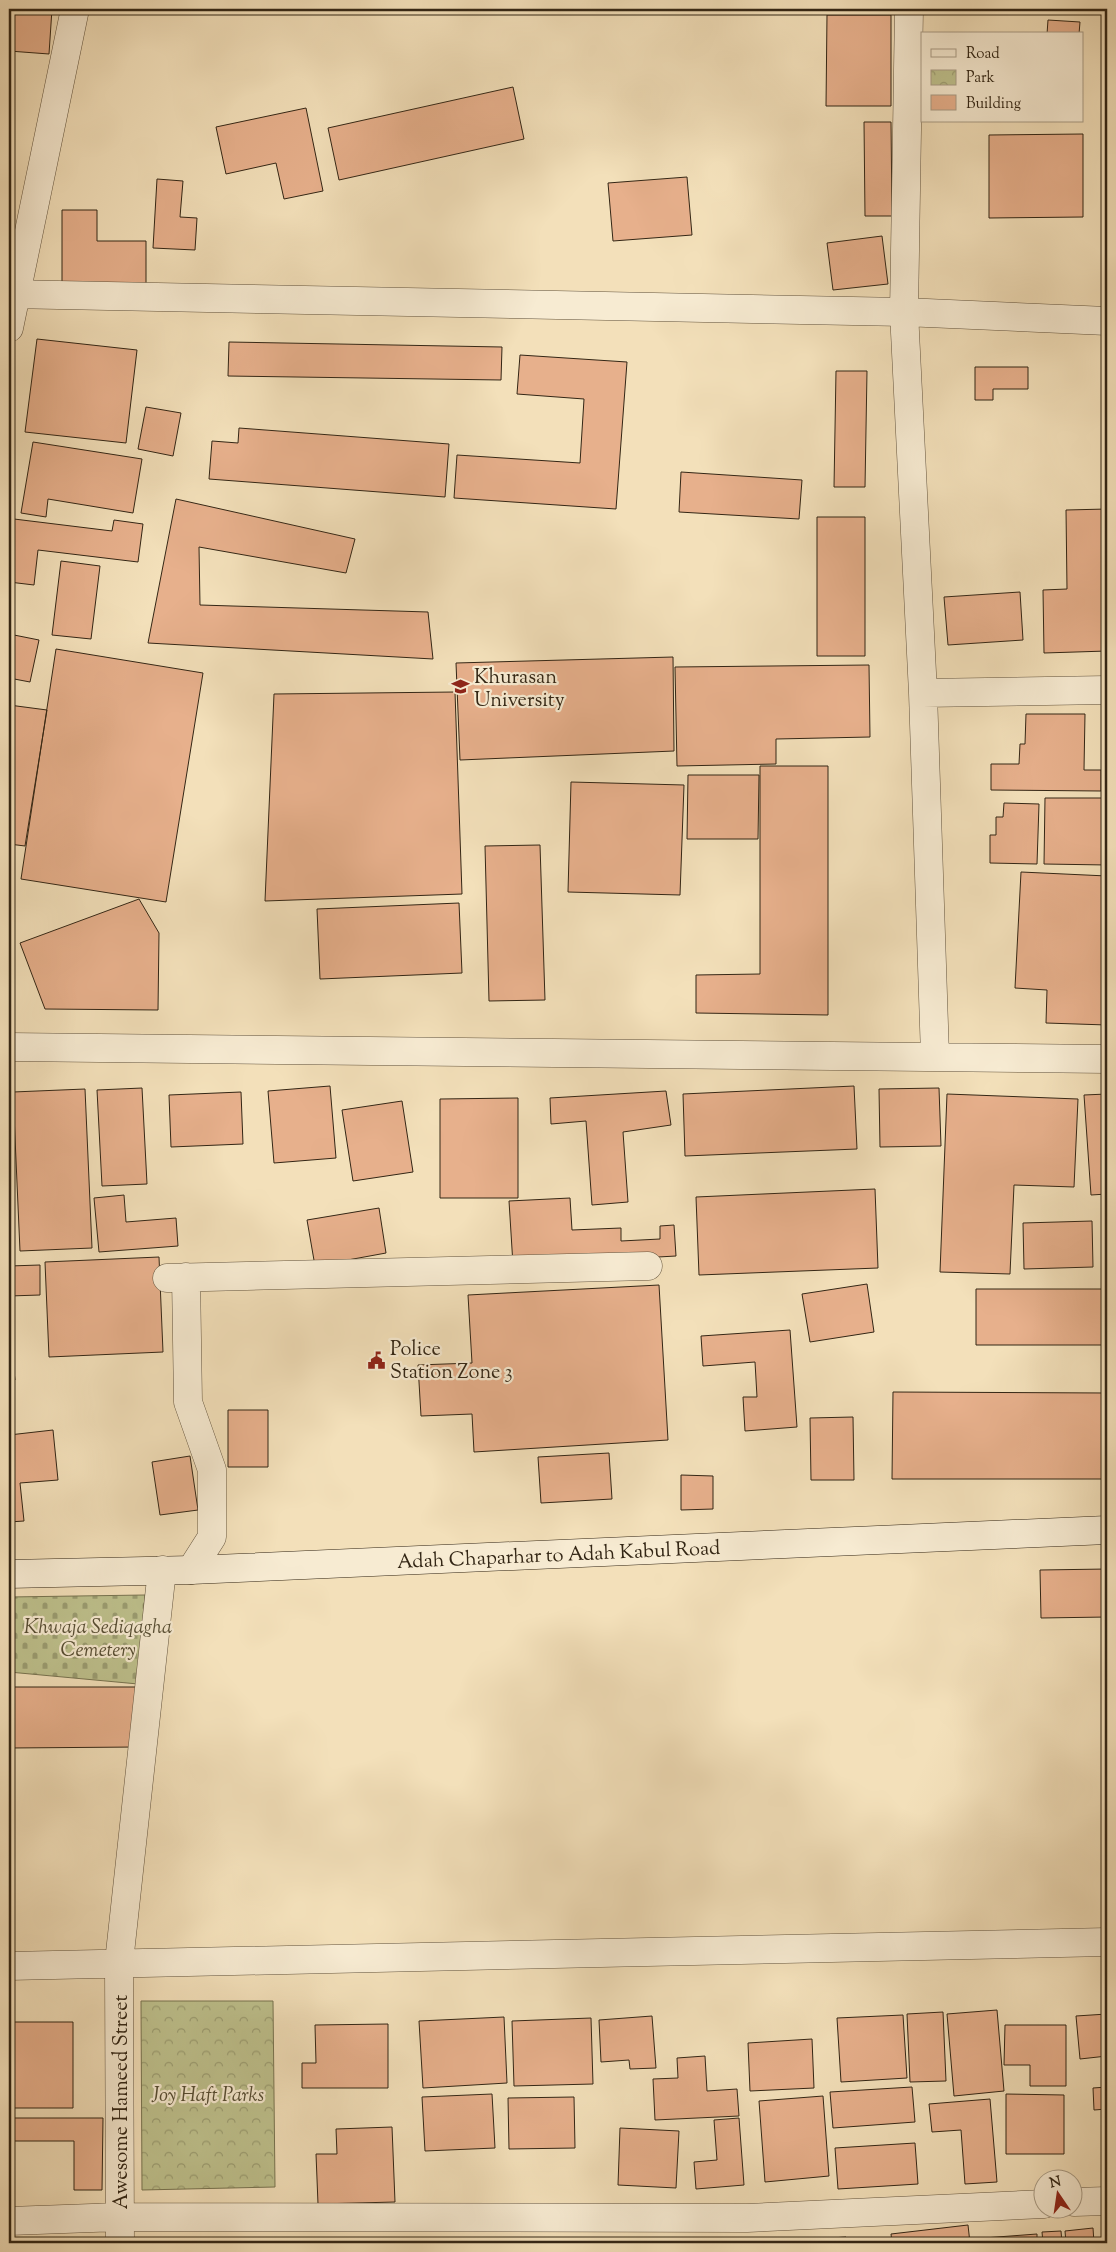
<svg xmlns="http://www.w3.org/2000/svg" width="1116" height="2252" viewBox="0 0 1116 2252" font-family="'Sorts Mill Goudy',serif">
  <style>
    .cemetery { fill: url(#cemetery-stones); stroke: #787451 }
    .park { fill: url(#park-crowns); stroke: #787451 }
    .building { fill: #e7b08c; stroke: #332615 }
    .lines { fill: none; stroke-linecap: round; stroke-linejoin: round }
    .minor-casing { stroke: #63543e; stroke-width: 29 }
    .secondary-casing { stroke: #332615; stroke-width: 29 }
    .minor { stroke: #f7ebd2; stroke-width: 28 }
    .secondary { stroke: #f7ebd2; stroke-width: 28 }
    .labels { text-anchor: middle; stroke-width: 4.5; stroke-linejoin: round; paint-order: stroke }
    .poi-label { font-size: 20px; fill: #332615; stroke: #f7ebd2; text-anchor: start }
    .street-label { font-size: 20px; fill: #332615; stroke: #f7ebd2 }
    .park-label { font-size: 20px; font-style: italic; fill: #564d33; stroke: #f7ebd2 }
  </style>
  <defs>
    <pattern id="cemetery-stones" width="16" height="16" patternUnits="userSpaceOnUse" patternTransform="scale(1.25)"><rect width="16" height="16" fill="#bec18d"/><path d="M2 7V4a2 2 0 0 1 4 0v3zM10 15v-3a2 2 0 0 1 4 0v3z" fill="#9b9d72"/></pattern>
    <pattern id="park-crowns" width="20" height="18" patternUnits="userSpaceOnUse" patternTransform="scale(1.25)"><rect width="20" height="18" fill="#bec18d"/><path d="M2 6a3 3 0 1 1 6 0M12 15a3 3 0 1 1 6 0" fill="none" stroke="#9b9d72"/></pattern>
  </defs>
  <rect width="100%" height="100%" fill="#f3e0ba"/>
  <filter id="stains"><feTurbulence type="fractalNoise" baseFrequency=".004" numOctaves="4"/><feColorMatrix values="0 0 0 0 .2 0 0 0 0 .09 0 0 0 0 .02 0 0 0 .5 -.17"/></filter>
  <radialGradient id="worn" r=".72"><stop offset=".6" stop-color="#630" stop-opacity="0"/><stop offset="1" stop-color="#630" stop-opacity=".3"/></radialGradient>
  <path class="cemetery" d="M145,1595L138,1684L9,1672V1597Z"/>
  <path class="park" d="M141,2001H273L275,2187L142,2190Z"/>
  <path class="building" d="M9,9H52L49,54L9,51Z
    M827,15H891V106H826Z
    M1048,20L1080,22L1079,34H1047Z
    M513,87L524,139L339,180L328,128Z
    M306,108L323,191L284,199L276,163L226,174L216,127Z
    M864,122H891L892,216H865Z
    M1083,134V217L989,218V135Z
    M687,177L692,235L613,241L608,183Z
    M157,179L183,181L180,217L197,218L195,250L153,248Z
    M62,210H97V241H146V285H62Z
    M882,236L888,284L833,290L827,243Z
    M37,339L137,350L126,443L25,432Z
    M229,342L502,347L501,380L228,376Z
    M520,355L627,362L616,509L454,498L457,455L580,463L584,399L517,394Z
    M975,367H1028V389H993V400H975Z
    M836,371H867L865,487H834Z
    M1102,377H1107V486H1105Z
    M146,407L181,413L173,456L138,449Z
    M239,428L449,444L445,497L209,479L212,441L238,443Z
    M33,442L142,459L133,513L48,499L46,517L21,513Z
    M681,472L802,480L799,519L679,512Z
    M176,499L355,539L346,573L199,547L200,605L428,612L433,659L148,643Z
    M1107,509V651L1044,653L1043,590L1067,589L1066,510Z
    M817,517H865V656H817Z
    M14,519L112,531L114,520L143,524L138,562L38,550L34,585L9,582Z
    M61,561L100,566L91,639L52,635Z
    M1020,592L1023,640L948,645L944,597Z
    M9,634L39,640L30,682L9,678Z
    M56,649L203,673L166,902L21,879Z
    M673,657L674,751L460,760L456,663Z
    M869,665L870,737L776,739V764L677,766L675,667Z
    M455,692L462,894L265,901L274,694Z
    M9,705L47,710L25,846L9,844Z
    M1026,714H1085L1084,770H1101V791L991,790V764H1019L1020,744H1025Z
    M760,766H828V1015L696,1013V975L760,974Z
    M688,775H759L758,839H687Z
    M571,782L684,785L680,895L568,892Z
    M1045,798H1107V865L1044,864Z
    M1004,803L1039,804L1037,864L990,863V835H996V817H1003Z
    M540,845L545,1000L489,1001L485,846Z
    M1021,872L1107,876V1025L1046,1023L1047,990L1015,988Z
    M139,899L159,933L158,1010L45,1009L20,943Z
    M459,903L462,973L320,979L317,909Z
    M330,1086L336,1158L274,1163L268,1091Z
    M854,1086L857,1149L685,1156L683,1094Z
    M142,1088L147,1184L102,1186L97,1090Z
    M939,1088L941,1146L880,1147L879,1089Z
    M85,1089L92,1248L20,1251L13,1092Z
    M666,1091L671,1125L623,1132L628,1202L592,1205L586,1121L551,1124L550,1098Z
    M241,1092L243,1144L171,1147L169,1095Z
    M947,1094L1078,1099L1074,1187L1014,1185L1010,1274L940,1272Z
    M1107,1094V1194L1091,1195L1084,1095Z
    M518,1098V1198H440V1099Z
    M402,1101L413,1172L353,1181L342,1110Z
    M875,1189L878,1268L699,1275L696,1197Z
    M124,1195L126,1222L176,1218L178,1246L99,1252L94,1198Z
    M570,1198L572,1230L621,1228V1241L660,1239V1226L674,1225L676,1256L513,1265L509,1201Z
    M379,1208L386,1253L315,1266L307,1220Z
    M1092,1221L1093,1267L1024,1269L1023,1223Z
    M159,1257L163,1352L49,1357L45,1262Z
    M40,1265V1295L9,1296V1266Z
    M867,1284L874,1332L810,1342L802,1294Z
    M659,1285L668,1440L474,1452L472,1414L421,1416L418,1365L472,1363L468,1295Z
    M976,1289H1107V1345H976Z
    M790,1330L797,1427L745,1431L743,1397H757L755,1362L703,1366L701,1336Z
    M9,1344H11L15,1380L9,1381Z
    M893,1392L1107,1393V1479H892Z
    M228,1410H268V1467H228Z
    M853,1417L854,1480H811L810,1418Z
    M53,1430L58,1480L20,1483L24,1521L9,1522V1435Z
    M609,1453L612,1499L541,1503L538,1457Z
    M190,1456L198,1510L160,1515L152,1462Z
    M681,1475L713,1476V1509L681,1510Z
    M1107,1569V1617L1041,1618L1040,1570Z
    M9,1687H136L137,1747L9,1748Z
    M997,2010L1004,2091L954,2096L947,2014Z
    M943,2012L946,2081L910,2082L907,2014Z
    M1107,2014V2056L1080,2059L1076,2016Z
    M903,2015L907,2078L841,2082L837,2018Z
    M652,2016L656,2068L630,2069L629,2060L601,2062L599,2020Z
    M504,2017L507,2083L423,2088L419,2021Z
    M591,2018L593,2084L514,2086L512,2021Z
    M9,2022H73V2108H9Z
    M388,2024V2088H302V2063H316L315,2025Z
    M1005,2025H1066V2086H1030V2065H1004Z
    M812,2039L814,2088L750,2091L748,2043Z
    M705,2056L707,2091L737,2089L739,2116L655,2120L653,2079L678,2078L677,2058Z
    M912,2087L915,2122L833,2128L830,2092Z
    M1107,2087V2109L1094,2110L1093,2088Z
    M492,2094L495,2148L425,2151L422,2097Z
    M1006,2094L1064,2095V2154H1006Z
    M823,2096L829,2176L765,2182L759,2101Z
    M574,2097L575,2148L509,2149L508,2098Z
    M990,2099L997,2182L965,2184L961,2130L932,2132L929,2104Z
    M13,2118H103L102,2190H74V2141H12Z
    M739,2118L744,2185L696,2189L694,2162L717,2160L714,2120Z
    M392,2127L395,2202L318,2204L316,2154H337L336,2129Z
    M620,2128L679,2131L676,2188L618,2185Z
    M915,2143L918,2184L838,2189L835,2148Z
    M1102,2147H1107V2171L1104,2172Z
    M968,2225L970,2243H892L891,2234Z
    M1093,2228L1094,2243H1066L1065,2231Z
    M1061,2231L1062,2243H1043L1042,2232Z
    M1037,2234V2243H985L984,2238Z
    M846,2237V2243H801V2240Z"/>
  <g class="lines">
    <defs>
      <path id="minor" d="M909,9L904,312L923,693L935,1056
        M9,294L904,312L1107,321
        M9,328L75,9
        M923,693L1107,690
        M9,1047L1107,1059
        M186,1277L188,1402L212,1470V1537L191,1570
        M167,1278L648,1266
        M9,1966L1107,1942
        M1074,2202L1107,2201
        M9,2221L120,2217L747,2218L1044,2204
        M120,2243L119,1962L162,1570"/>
      <g id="secondary">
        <path id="s1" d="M9,1574L191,1570L1107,1530"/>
      </g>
    </defs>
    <use href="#minor" class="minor-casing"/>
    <use href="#secondary" class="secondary-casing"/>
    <use href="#minor" class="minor"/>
    <use href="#secondary" class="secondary"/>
  </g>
  <defs>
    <symbol id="university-bare" viewBox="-9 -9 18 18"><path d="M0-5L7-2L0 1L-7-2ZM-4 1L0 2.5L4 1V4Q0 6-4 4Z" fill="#8f2418" stroke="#f7ebd2" stroke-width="2.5" paint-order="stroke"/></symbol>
    <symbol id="civic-bare" viewBox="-9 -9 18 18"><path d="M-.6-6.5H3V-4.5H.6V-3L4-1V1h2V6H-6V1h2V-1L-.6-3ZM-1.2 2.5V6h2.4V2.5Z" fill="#8f2418" stroke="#f7ebd2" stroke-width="2.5" paint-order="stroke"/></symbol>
  </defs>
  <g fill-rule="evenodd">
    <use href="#university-bare" x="448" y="674" width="25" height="25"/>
    <use href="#civic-bare" x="364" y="1348" width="25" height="25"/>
  </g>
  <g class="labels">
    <g class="poi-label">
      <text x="474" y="683">Khurasan<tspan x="474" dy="23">University</tspan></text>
      <text x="390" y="1355">Police<tspan x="390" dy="23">Station Zone 3</tspan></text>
    </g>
    <g class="street-label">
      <text dy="7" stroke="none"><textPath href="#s1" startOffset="550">Adah Chaparhar to Adah Kabul Road</textPath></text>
      <text transform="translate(120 2102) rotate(-90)" y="7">Awesome Hameed Street</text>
    </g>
    <g class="park-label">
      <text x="98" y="1633">Khwaja Sediqagha<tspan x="98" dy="23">Cemetery</tspan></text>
      <text x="208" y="2101">Joy Haft Parks</text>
    </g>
  </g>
  <rect width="1116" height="2252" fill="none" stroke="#f3e0ba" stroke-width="30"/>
  <rect x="10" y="10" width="1096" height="2232" fill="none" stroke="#332615" stroke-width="2.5"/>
  <rect x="15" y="15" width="1086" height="2222" fill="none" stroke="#332615"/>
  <rect x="921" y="32" width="162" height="90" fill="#f7ebd2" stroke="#a99c86"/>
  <rect x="931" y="49" width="25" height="8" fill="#f7ebd2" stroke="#a99c86"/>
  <text x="966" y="58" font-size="15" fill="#332615">Road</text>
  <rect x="931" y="70" width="25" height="15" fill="url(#park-crowns)" stroke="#a99c86"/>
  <text x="966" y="82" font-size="15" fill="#332615">Park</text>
  <rect x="931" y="95" width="25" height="15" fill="#e7b08c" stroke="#a99c86"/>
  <text x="966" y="108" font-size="15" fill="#332615">Building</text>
  <g transform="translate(1058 2194) rotate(347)"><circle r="24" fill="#f7ebd2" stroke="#a99c86"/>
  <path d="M0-4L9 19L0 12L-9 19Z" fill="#8f2418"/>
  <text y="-8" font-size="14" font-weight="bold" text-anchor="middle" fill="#332615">N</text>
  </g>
  <rect width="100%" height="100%" filter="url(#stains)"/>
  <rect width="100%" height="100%" fill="url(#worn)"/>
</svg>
